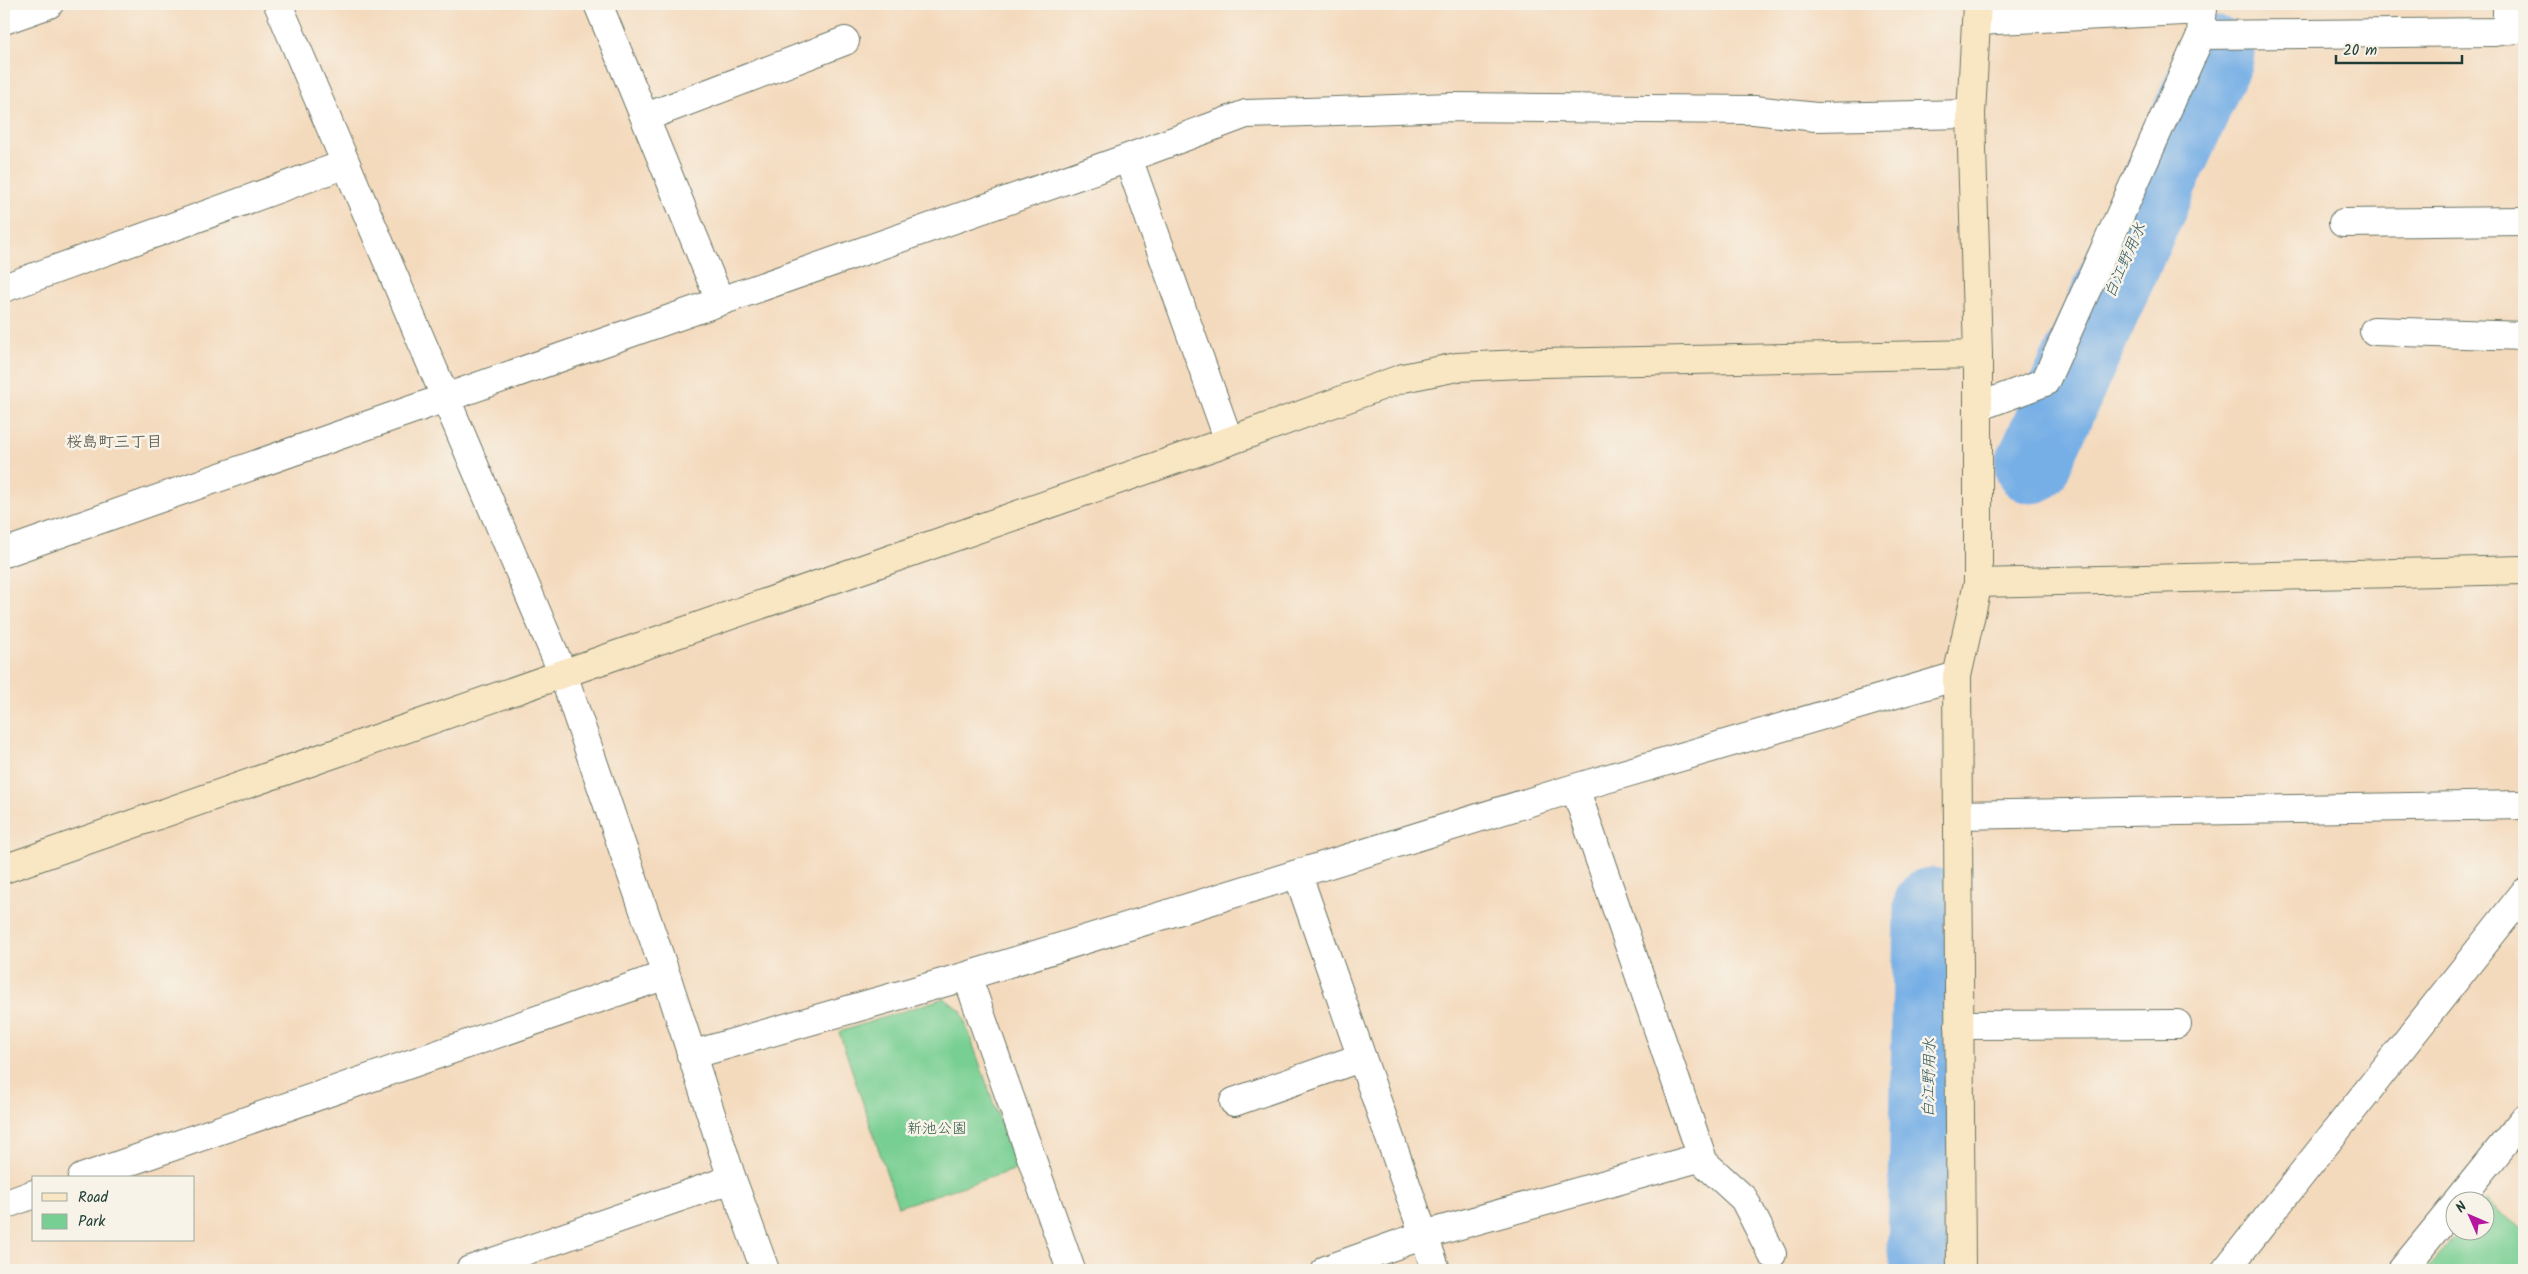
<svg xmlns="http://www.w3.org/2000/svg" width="2528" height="1274" viewBox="0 0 2528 1274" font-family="Kalam,'Klee One',sans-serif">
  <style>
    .green { fill: #78cf93; stroke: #4c8664 }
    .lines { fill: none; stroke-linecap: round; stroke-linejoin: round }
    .river { stroke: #76afe6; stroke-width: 75 }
    .street-casing { stroke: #6a7464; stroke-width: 30 }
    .secondary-casing { stroke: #6a7464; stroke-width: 30 }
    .street { stroke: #fff; stroke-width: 28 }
    .secondary { stroke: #f9e7c3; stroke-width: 28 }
    .labels { text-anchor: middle; stroke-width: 5; stroke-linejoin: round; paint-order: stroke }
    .park-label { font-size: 15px; fill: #315a47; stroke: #f7f3e8 }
    .water-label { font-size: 16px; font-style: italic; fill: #355a60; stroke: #f7f3e8 }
    .neighbourhood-label { font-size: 16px; font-weight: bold; fill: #686458; stroke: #f7f3e8 }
  </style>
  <rect width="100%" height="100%" fill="#f7f3e8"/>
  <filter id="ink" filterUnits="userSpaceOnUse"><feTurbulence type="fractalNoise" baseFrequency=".02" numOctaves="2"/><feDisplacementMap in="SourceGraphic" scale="10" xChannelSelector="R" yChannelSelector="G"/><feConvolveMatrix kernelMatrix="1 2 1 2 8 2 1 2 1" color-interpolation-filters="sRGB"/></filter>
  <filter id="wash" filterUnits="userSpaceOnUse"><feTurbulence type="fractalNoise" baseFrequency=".0096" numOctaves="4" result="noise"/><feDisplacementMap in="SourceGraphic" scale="20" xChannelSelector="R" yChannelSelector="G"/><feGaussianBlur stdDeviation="1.12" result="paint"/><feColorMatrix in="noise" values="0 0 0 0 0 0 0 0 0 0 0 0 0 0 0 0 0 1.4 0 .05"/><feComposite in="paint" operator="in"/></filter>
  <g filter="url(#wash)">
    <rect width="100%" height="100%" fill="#f4dabd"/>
    <path class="green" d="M944,998L961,1011L1017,1169L898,1207L839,1032Z
      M2485,1200L2524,1231V1270H2426L2459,1232H2486Z"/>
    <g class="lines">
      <path class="river" d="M2032,466L2217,54
        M1925,1251L1931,905"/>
    </g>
  </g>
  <g filter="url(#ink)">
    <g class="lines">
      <defs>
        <path id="street" d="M278,4L563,674L666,975L732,1179L765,1270
          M598,4L720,301
          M2507,4V30
          M4,20L49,4
          M1977,21L2203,10
          M2201,35L2493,32L2524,28
          M646,117L845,41
          M1128,158L1229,441
          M2343,223L2524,221
          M4,288L346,164
          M2374,331L2524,336
          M1978,407L2045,382L2201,35L2203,4
          M4,553L1128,158L1246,114L1452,107L1754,110L1816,117L1971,114
          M1958,815L2524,805
          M1298,875L1436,1270
          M967,976L1071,1270
          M1959,1025L2177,1024
          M691,1055L967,976L1575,788L1957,676
          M1234,1102L1360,1058
          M1698,1157L1744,1199L1772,1254
          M82,1178L666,975
          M2457,1202L2524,1119
          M4,1205L34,1194
          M470,1270L732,1179
          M1326,1270L1424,1235L1702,1157L1575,788
          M2226,1270L2524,893
          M2402,1270L2456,1204"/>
        <path id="secondary" d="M1978,583L2524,570
          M4,869L1229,441L1403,378L1457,367L1543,363L1978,354
          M1961,1270L1957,676L1978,583V354L1971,114L1977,4"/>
      </defs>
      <use href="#street" class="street-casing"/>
      <use href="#secondary" class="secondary-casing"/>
      <use href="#street" class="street"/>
      <use href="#secondary" class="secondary"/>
    </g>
  </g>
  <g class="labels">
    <g class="park-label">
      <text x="937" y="1133">新池公園</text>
    </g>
    <g class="water-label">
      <text transform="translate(2124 260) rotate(-66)" y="6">白江野用水</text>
      <text transform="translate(1928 1078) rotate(-89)" y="6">白江野用水</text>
    </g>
    <g class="neighbourhood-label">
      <text x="114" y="447">桜島町三丁目</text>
    </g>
  </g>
  <rect width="2528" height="1274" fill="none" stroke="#f7f3e8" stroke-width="20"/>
  <rect x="32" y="1176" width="162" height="65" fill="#f7f3e8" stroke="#a1aaa0"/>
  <rect x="42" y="1193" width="25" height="8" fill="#f9e7c3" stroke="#a1aaa0"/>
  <text x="78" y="1202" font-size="15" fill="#1f3d34">Road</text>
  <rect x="42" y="1214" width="25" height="15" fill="#78cf93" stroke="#a1aaa0"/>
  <text x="78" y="1226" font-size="15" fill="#1f3d34">Park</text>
  <g transform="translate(2470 1216) rotate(315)"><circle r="24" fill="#f7f3e8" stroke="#a1aaa0"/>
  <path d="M0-4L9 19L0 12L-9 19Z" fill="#b5179e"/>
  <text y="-8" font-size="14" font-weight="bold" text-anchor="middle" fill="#1f3d34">N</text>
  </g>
  <path d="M2336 55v8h126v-8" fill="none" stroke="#1f3d34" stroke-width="2.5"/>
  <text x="2343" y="55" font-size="15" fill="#1f3d34" stroke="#f7f3e8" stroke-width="4" paint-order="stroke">20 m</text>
</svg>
